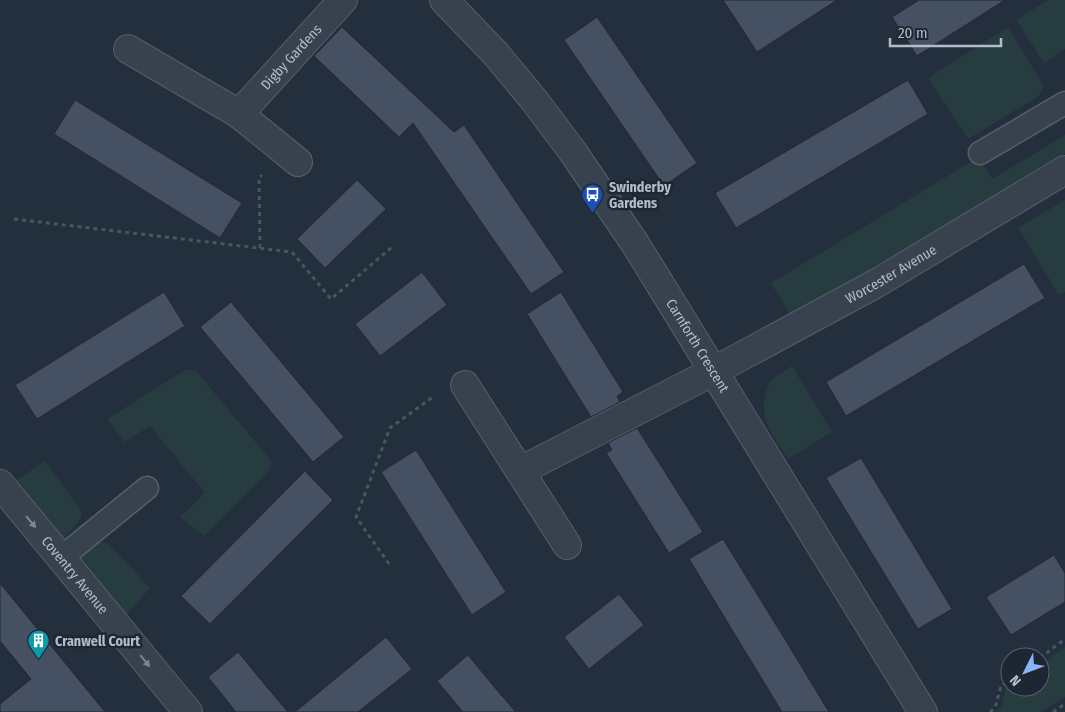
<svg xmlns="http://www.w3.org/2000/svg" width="1065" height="712" viewBox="0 0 1065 712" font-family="'Fira Sans Condensed',sans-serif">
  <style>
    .green { fill: #263c3f }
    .building { fill: #455162; stroke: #1f2835 }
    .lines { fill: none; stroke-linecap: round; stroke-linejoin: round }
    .service-casing { stroke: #565f6c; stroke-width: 25 }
    .minor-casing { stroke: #565f6c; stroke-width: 30 }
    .path { stroke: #44595c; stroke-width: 3; stroke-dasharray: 4 4; stroke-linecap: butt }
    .service { stroke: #38414e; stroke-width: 22 }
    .minor { stroke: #38414e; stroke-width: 28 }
    .oneway { fill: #7c8592 }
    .labels { text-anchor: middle; stroke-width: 5; stroke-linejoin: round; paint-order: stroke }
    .street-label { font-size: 14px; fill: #b4bcc9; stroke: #1d2633 }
    .poi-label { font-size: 14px; font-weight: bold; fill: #b4bcc9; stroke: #1d2633; text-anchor: start }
  </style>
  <rect width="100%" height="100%" fill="#242f3e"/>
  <path class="green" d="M1048,0H1065V49L1044,63L1016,20Z
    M1008,27L1041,82C1044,89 1042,93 1036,98L968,139L928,78Z
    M1065,135V153L792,318L771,283L979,157L992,179Z
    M1065,200V292L1059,295L1018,228Z
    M792,366L832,432L788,459C775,439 758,418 766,394C767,387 770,382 775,377C780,373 786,370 792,366Z
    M185,370H190L196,371L269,458L271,464L270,470L204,536L180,517L205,493L150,426L124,442L107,419Z
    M45,461L82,512L81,518L63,540L14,482Z
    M103,542L109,544L150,588L124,617L76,561L98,543Z
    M1065,647V697L1041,712H995L1002,705L1005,690L1010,687H1040V665Z"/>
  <path class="building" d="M723,0H837L757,52Z
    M919,0H1005L917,56L892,17Z
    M597,17L697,163L664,186L564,40Z
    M342,27L454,132L464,125L564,272L531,294L413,123L399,137L314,56Z
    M908,80L928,114L736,228L715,193Z
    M75,100L242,203L220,238L54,134Z
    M357,180L386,209L325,268L297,239Z
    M1024,264L1045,298L846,416L826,382Z
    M422,272L447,305L380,356L355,324Z
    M164,292L185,326L37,419L15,385Z
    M561,292L623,392L617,396L620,402L591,417L527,314Z
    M231,302L344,437L313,462L200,327Z
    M637,428L703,532L669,553L606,453L612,450L608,443Z
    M416,450L506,592L472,615L381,472Z
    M861,458L952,609L918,629L826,478Z
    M305,471L333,500L210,624L181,596Z
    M723,539L786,641L829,712H782L689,559Z
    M1054,555L1065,573V602L1011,635L986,597Z
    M0,583L105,712H0V704L31,679L0,641Z
    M619,594L644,625L589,669L564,637Z
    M386,637L412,669L358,712H295Z
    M238,652L266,686L288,712H236L208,677Z
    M468,655L496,689L516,712H463L437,681Z"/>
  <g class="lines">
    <defs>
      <path id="service" d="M980,153L1065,103
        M61,558L147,488"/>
      <g id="minor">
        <path id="s1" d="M444,0L495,53L534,100L573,152L636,245L923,712"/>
        <path id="s2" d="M128,49L239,114L343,0"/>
        <path d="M239,114L298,162"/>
        <path d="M465,385L567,545"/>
        <path id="s3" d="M520,471L714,371L877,283L1065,170"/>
        <path id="s4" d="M0,484L188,712"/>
      </g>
    </defs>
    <use href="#service" class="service-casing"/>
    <use href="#minor" class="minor-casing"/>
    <path class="path" d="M14,219L292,252L331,299L392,247
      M260,248L259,178L262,175
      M389,564L356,517L390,428L434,396
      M1040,658L1065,639
      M990,712L995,708L1001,686L1010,680
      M1053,712L1065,704"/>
    <use href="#service" class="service"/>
    <use href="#minor" class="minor"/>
  </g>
  <defs><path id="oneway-solid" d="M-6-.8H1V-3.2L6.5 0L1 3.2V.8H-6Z" transform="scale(1.25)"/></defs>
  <g class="oneway">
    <use href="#oneway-solid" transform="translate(31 522) rotate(50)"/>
    <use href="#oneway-solid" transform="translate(145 661) rotate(51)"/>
  </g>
  <defs>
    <symbol id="bus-pin" viewBox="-11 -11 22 30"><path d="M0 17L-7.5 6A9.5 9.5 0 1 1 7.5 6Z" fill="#1a4fb4" stroke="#1d2633"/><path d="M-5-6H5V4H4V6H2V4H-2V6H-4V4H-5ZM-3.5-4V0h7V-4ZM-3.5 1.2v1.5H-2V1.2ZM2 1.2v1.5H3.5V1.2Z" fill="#fff"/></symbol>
    <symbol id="building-pin" viewBox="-11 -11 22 30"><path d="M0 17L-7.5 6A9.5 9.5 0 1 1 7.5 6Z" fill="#0f9aa8" stroke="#1d2633"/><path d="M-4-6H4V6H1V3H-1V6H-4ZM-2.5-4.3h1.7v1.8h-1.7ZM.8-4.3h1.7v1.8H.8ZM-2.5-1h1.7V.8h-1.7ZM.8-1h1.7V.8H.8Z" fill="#fff"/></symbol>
  </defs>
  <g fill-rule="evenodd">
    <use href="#bus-pin" x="580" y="182" width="25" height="34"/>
    <use href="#building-pin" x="26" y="628" width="25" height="34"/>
  </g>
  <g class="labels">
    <g class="street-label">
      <text dy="5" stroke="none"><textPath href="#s2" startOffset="206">Digby Gardens</textPath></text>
      <text dy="5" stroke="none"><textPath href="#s3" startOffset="420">Worcester Avenue</textPath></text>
      <text dy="5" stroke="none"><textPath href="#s1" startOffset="430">Carnforth Crescent</textPath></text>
      <text dy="5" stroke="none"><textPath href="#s4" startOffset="118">Coventry Avenue</textPath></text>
    </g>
    <g class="poi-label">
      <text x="609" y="192">Swinderby<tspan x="609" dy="16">Gardens</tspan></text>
      <text x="55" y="646">Cranwell Court</text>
    </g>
  </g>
  <g transform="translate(1025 672) rotate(228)"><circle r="24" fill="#1d2633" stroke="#59626f"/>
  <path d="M0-4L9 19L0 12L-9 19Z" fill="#8ab4f8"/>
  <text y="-8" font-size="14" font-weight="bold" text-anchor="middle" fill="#b4bcc9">N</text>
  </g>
  <path d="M890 38v8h111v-8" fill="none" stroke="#b4bcc9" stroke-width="2.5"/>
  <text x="898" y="38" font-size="15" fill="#b4bcc9" stroke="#1d2633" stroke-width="4" paint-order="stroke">20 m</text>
</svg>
